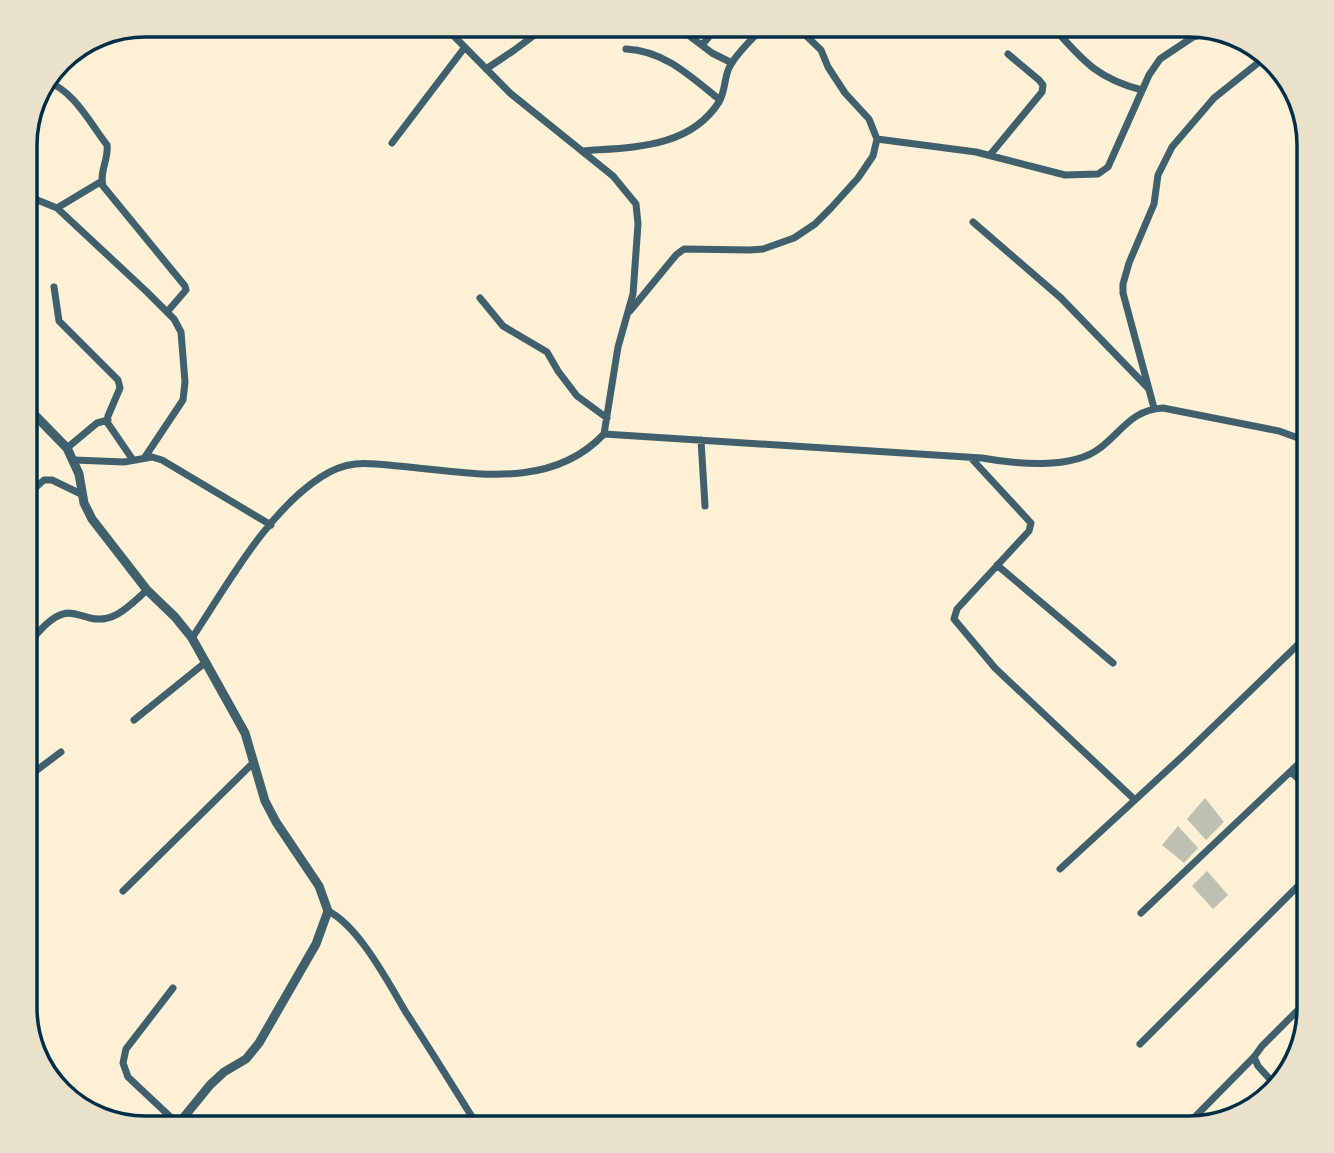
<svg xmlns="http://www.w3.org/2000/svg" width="1334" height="1153" viewBox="0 0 1334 1153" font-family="'Fira Sans',sans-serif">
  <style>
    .building { fill: #bec0b2 }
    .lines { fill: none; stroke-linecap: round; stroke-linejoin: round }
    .minor { stroke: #3f606c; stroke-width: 7 }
    .tertiary { stroke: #3f606c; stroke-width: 9 }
    .rim { fill: none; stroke: #003049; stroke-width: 3.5 }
  </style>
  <rect width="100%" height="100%" fill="#fdf0d5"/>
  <path class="building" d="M1205,798L1224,822L1206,840L1187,819Z
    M1178,826L1198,848L1184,863L1162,845Z
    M1207,871L1228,895L1213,909L1192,886Z"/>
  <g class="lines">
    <path class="minor" d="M675,25L712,53L732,63
      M1051,25C1082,59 1095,78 1142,90
      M702,45L719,25
      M626,49C665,51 690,76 720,100
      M486,69L513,51L548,25
      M45,81C73,89 90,123 107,145C109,159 99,172 103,186L185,286L186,290L167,312
      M877,139L976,152L1065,175L1098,174L1108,167L1149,75L1160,59L1193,37L1205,34L1230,33
      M392,143L465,47
      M582,151C631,147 689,149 719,102C726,90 724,76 730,66C738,51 754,38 765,25
      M990,155L1042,92L1043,85L1039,80L1008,54
      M25,195L57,208L102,181
      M57,208L147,292L174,319L181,332L185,382L183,400L145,457
      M973,222L1061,298L1148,388
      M54,287L59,321L118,380L120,388L108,416L107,422L133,460
      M480,298L503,326L547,352L558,371L577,396L607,418
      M630,311L676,255L684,249L750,250L763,249L794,238L815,224L831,208L858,178L873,156L877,139L869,119L845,93L828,67L821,50L795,25
      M1154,408L1123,293V284L1129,263L1154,204L1158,175L1172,147L1214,98L1268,55
      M604,434L982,458C1015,464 1072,470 1100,448C1123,430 1132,410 1163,408L1279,431L1309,442
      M701,440L705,506
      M67,448L97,423L108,420
      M971,458L1031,523L1029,531L957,609L954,619L995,668L1135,800
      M74,460L124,462L152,457L162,460L271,525
      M25,497L44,480H52L81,494
      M997,565L1113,663
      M192,638C228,584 267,512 321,477C348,459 368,463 398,466C469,472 549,492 604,434L618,347L633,294L638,224L636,204L613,176L510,93L443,25
      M25,647C35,637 48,618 63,614C72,611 81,616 90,618C114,624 130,605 147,590
      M134,720L206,662
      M1291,772L1309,789
      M25,779L61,752
      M1060,869L1186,753L1309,634
      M123,891L253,763
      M328,911C359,926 389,984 407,1014C430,1049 452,1085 474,1120L481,1128
      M1141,913L1309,754
      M173,988L126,1049L123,1063L128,1077L178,1124
      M1140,1044L1309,875
      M1277,1087L1258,1066L1254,1057L1262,1046L1309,999
      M1184,1128L1254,1057"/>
    <path class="tertiary" d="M25,405L67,448L79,474L84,503L92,519L147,590L175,617L192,638L245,733L265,801L276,822L319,886L328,911L316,944L259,1043L246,1059L224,1072L210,1085L175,1128"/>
  </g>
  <path d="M0 0H1334V1153H0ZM145 37H1189A108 108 0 0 1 1297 145V1008A108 108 0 0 1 1189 1116H145A108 108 0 0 1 37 1008V145A108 108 0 0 1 145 37Z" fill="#e9e1ca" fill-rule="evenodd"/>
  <path class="rim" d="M145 37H1189A108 108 0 0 1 1297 145V1008A108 108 0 0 1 1189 1116H145A108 108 0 0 1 37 1008V145A108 108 0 0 1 145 37Z"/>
</svg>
